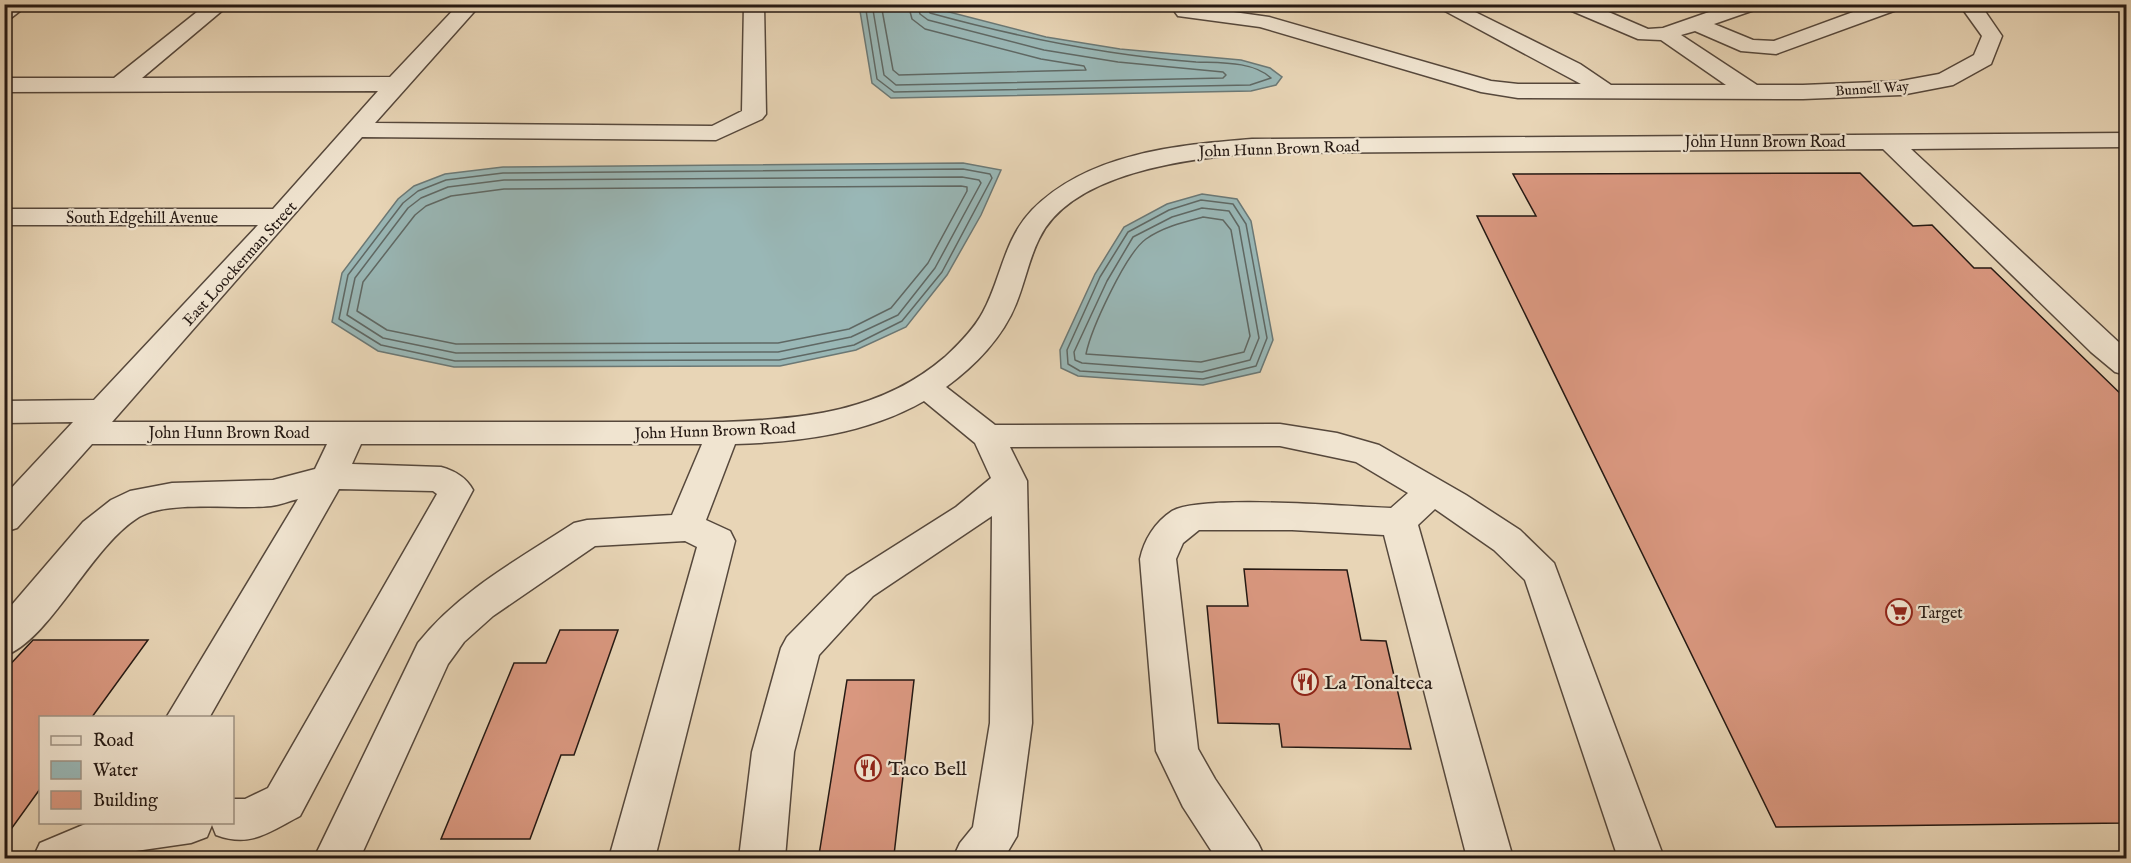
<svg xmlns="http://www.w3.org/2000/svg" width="2131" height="863" viewBox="0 0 2131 863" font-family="'IM FELL English',serif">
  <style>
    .water { fill: #99b7b6; stroke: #6b7875; stroke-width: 1.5 }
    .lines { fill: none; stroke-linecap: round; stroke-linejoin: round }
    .shore { stroke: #5f6864; stroke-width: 1.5 }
    .building { fill: #d9977f; stroke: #251913; stroke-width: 1.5 }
    .minor-casing { stroke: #56483c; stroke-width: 3 }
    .minor { fill: #f0e4d0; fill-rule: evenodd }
    .labels { text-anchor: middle; stroke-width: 4.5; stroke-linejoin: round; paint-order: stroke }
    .far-street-label { font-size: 14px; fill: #251913; stroke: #f0e4d0 }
    .street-label { font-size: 16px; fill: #251913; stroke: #f0e4d0 }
    .poi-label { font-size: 16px; fill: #251913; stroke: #f0e4d0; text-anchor: start }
    .near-poi-label { font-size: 20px; fill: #251913; stroke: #f0e4d0; text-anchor: start }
  </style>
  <rect width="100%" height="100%" fill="#e8d5b6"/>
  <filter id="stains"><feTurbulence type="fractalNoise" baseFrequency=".00333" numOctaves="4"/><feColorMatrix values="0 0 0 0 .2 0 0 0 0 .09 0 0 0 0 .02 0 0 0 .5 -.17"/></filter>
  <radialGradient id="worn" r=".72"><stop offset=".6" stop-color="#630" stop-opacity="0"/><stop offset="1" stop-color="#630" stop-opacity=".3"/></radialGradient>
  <path class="water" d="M859,5H922L1046,37L1120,49L1241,60L1270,68L1282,77L1276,85L1251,91L891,98L872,83Z
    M963,163L1001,170L981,215L947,275L906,327L856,350L780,366L454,367L378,351L332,322L342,273L398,199L414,186L445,174L503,167Z
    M1202,194L1237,199L1251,221L1273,340L1260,372L1203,385L1078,376L1061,368L1060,350L1095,274L1124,227L1167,204Z"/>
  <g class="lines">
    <path class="shore" d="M865,4L877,79L894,92L1250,85L1271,78C1253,61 1220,63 1196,62C1106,55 1017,37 930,13L925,4
      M872,4L884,75L896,85L1223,78L1226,75L1223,72L1118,62L1044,50L928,20L920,14L917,4
      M881,4L893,70L899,75L1086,70L1084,66L1041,59L925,29L912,19L908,4
      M963,169L990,174L992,178L942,272L902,321L854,345L779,360L455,361L381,345L339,319L348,275L403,203L418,191L446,180L503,173Z
      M962,177L979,180L981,183L935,268L898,315L851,337L778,352L456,353L383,338L347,315L355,278L408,208L421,198L448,187L504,180Z
      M961,186L967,187V191L928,263L891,308L849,329L778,343L456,344L387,330L357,311L363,282L415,215L426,206L451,196L504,189Z
      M1201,200L1233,204L1246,224L1267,338L1256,366L1203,379L1080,371L1068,364L1067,350L1100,277L1128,232L1169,210Z
      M1202,208L1229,211L1239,227L1259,338L1250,360L1202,372L1082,363L1075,360L1074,352L1107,281L1133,237L1172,217Z
      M1203,217L1223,220L1231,230L1250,336L1244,352L1201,362L1086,354C1091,329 1126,253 1146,239C1163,227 1184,222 1203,217Z"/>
  </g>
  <path class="building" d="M1860,173L1913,226L1932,225L1974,268H1991L2127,400V823L1776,827L1477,216H1536L1513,174Z
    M1244,569L1347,570L1361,640L1386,641L1411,749L1282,747L1279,724L1218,723L1207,606H1248Z
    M560,630H618L574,755H561L530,839H441L514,663H546Z
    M33,640H148L92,717H40V789L4,839V671Z
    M847,680H914L894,855H819Z"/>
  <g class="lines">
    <defs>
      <path id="minor" d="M29,4L11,18L4,20L5,4Z
        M207,4H230L142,78L390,77L459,4H481L375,123L712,126L742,111L744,4H764L766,114L762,119L716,140L362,137L112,422H723C804,419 881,412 945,357C959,344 974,329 983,312C1001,279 1004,239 1032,210C1088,153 1177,145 1252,139L2126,133V147L1911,149L2126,349V375L2115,372L2091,352L1883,149L1252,153C1188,159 1071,172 1039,239C1029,259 1025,282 1016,304C1003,337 975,366 946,387L995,425L1280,424L1337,433L1379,445L1466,495L1520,530L1554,563L1664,858H1618L1525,580L1494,550L1435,509L1418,525L1513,858H1467L1384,535L1292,530H1199L1183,543L1176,559L1198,749L1215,779L1258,843L1265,858H1216L1183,807L1156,751L1140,559C1144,540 1155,522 1172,511C1202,494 1350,507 1391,508L1408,493L1356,462L1280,446L1010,447L1027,481L1032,723L1017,836L1004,858H953L960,843L973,827L990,723L992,516L873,596L819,655L794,752L785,858H739L752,752L781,648L787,637L847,576L956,507L991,478L975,443L924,401C866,434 801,442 735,444L706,520L730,531L735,541L655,858H609L697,547L685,541L595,546L493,616L464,642L448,664L360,858H314L418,643C459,591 519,559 574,523L587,520L672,515L702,444H361L352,464L441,467C455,471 466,477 473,490L300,816C269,832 251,848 216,835L212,825L207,837L191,843L122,853L108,858H33L40,843L90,822H232V799H245L268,788L437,494L433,491L339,489L209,718H166L298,499C289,501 280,505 271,506C236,510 164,499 136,519C90,549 49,641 4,656V614L83,522L111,500L130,491L172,483L273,480L315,469L327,444H92L17,528L4,532V496L73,422L4,423V401L94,400L258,225H4V209H273L378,91L4,92V78H114Z
        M1180,4H1200L1198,7L1269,17L1491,81L1518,84H1581L1432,4H1459L1580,64L1611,85H1726L1661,40L1638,39L1565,8L1562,4H1590L1648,29L1663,28L1732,4H1763L1760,8L1714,24L1753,40L1774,41L1875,4H1905L1902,8L1776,54L1741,51L1695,31L1681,35L1757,85H1803L1901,81L1939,74L1974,55L1982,36L1959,4H1980L2002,36L1991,64L1953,85L1901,95L1803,99L1518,98L1481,92L1260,27L1178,16L1175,12Z"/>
    </defs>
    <use href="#minor" class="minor-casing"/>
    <use href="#minor" class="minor"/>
  </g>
  <defs>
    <symbol id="supermarket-ring" viewBox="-11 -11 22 22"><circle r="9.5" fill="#f0e4d0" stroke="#8f2418" stroke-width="1.5"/><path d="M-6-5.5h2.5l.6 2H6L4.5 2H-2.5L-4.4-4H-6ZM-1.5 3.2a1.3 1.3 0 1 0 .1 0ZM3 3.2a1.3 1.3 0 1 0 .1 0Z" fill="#8f2418"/></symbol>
    <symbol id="restaurant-ring" viewBox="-11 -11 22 22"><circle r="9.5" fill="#f0e4d0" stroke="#8f2418" stroke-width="1.5"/><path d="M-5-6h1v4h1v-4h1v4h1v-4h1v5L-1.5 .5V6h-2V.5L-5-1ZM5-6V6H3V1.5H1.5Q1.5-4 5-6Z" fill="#8f2418"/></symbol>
  </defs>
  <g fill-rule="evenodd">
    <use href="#supermarket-ring" x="1884" y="597" width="30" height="30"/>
    <use href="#restaurant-ring" x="1290" y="667" width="30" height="30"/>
    <use href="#restaurant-ring" x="853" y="753" width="30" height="30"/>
  </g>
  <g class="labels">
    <g class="far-street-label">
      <text transform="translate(1872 88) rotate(-4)" y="5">Bunnell Way</text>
    </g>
    <g class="street-label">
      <text x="1765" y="147">John Hunn Brown Road</text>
      <text transform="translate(1279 148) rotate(-2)" y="6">John Hunn Brown Road</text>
      <text x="142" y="223">South Edgehill Avenue</text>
      <text transform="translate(239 263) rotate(-48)" y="6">East Loockerman Street</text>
      <text transform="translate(715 430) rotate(-2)" y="6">John Hunn Brown Road</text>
      <text x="229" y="438">John Hunn Brown Road</text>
    </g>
    <g class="poi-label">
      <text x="1918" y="618">Target</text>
    </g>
    <g class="near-poi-label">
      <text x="1324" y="689">La Tonalteca</text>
      <text x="888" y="775">Taco Bell</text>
    </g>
  </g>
  <rect width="2131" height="863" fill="none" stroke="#e8d5b6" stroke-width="24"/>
  <rect x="6" y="6" width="2119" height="851" fill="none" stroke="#251913" stroke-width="3"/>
  <rect x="12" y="12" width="2107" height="839" fill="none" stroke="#251913" stroke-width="1.5"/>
  <rect x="39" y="716" width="195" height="108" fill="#f0e4d0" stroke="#9f9384" stroke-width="1.5"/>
  <rect x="51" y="736" width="30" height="9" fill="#f0e4d0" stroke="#9f9384" stroke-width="1.5"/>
  <text x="93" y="746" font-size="18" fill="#251913">Road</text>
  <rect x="51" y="761" width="30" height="18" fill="#99b7b6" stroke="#9f9384" stroke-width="1.5"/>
  <text x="93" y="776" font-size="18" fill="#251913">Water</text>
  <rect x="51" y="791" width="30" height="18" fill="#d9977f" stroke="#9f9384" stroke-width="1.5"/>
  <text x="93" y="806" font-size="18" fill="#251913">Building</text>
  <rect width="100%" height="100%" filter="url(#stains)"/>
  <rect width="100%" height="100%" fill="url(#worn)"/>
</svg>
